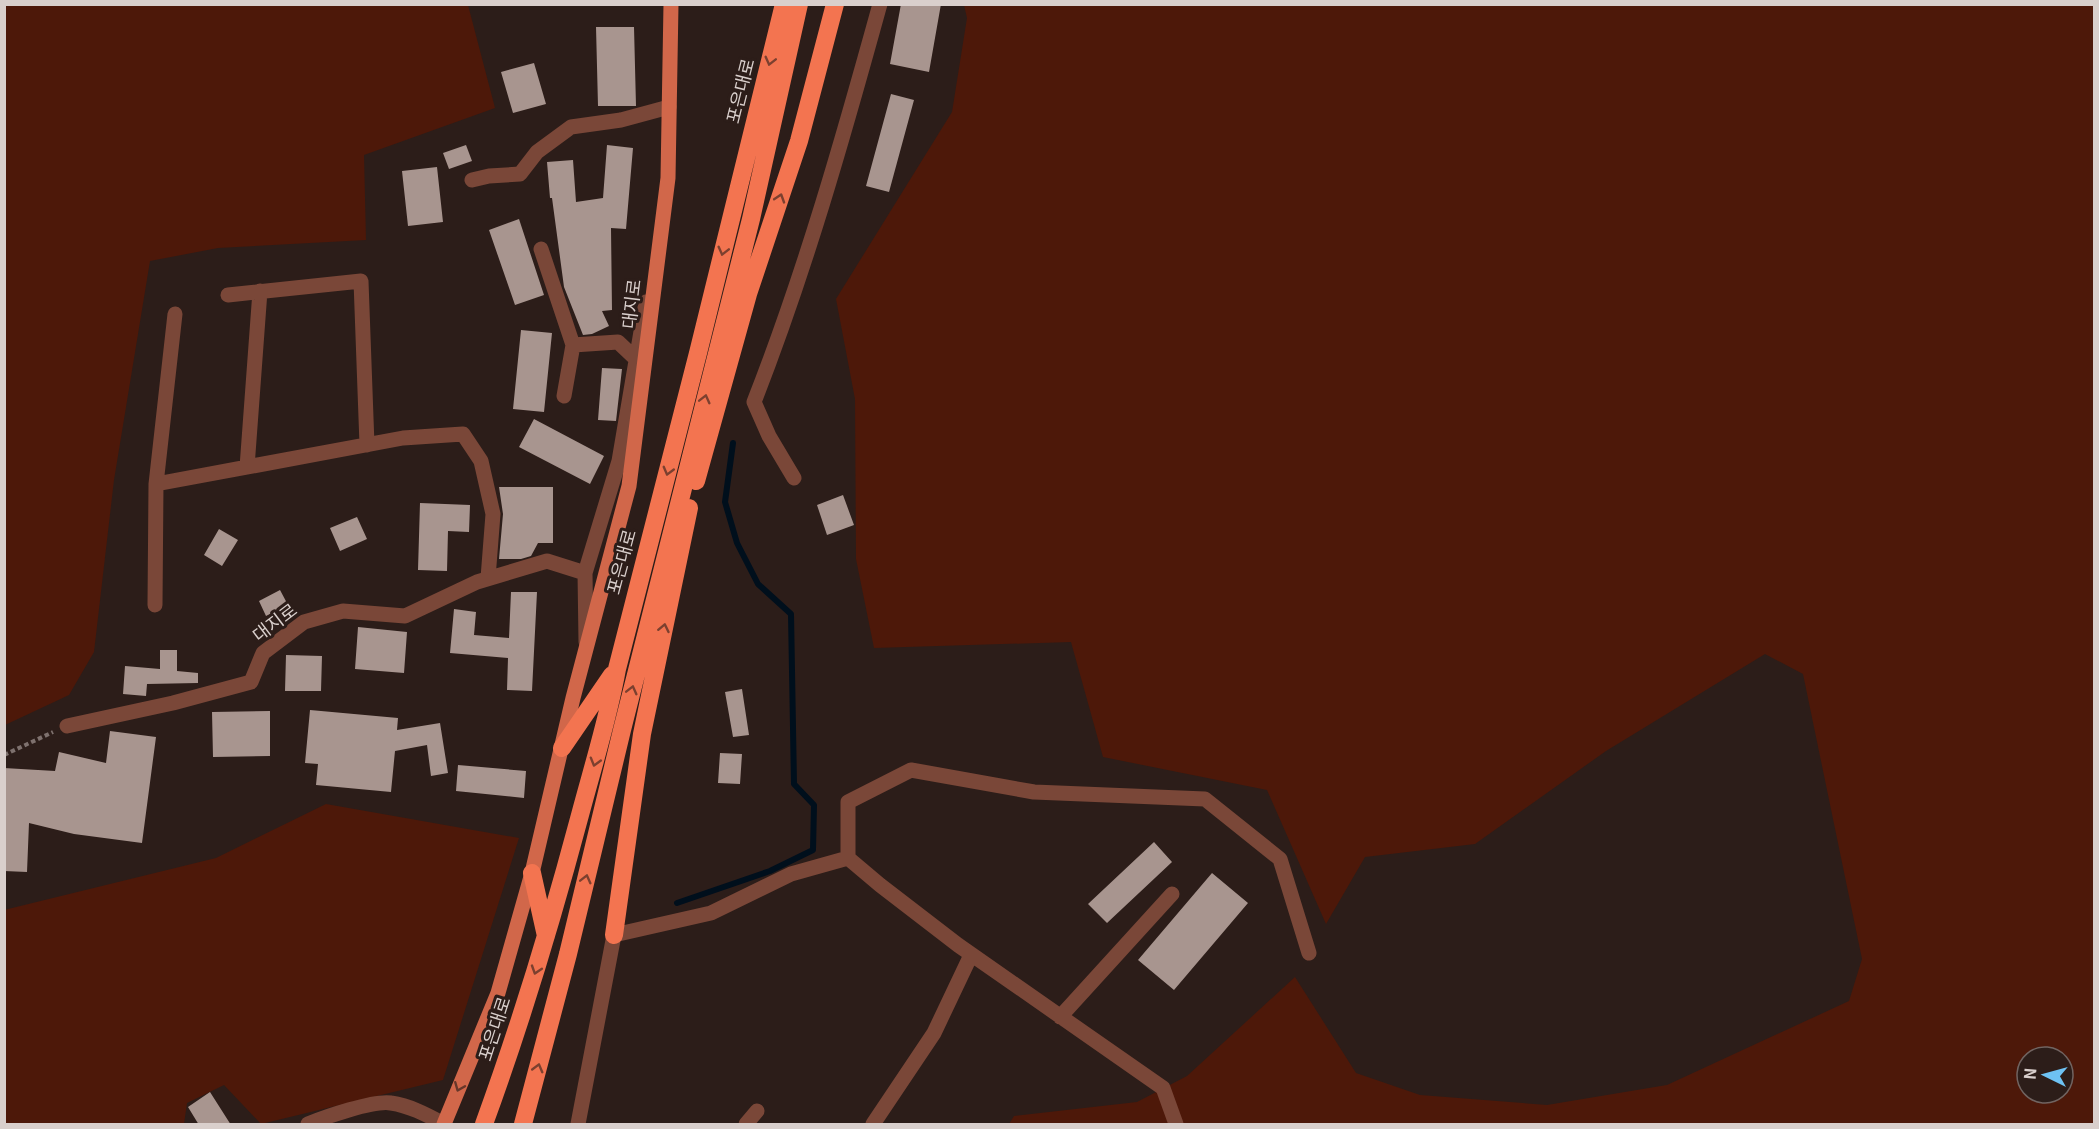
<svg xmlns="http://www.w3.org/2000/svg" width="2099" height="1129" viewBox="0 0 2099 1129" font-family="Georgia,'Noto Sans KR',serif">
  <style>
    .green { fill: #4d1809; fill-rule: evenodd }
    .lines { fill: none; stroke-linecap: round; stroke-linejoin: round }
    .stream { stroke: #000f1c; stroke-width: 6 }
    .building { fill: #a8958f }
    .path { stroke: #7e716e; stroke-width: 4; stroke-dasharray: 4.5 3; stroke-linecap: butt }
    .minor { stroke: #7a4738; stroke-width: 15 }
    .major { stroke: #d1674a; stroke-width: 15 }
    .highway { stroke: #f37450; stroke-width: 18 }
    .oneway { stroke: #7c402f }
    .oneway2 { stroke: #66372a }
    .labels { text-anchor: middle; stroke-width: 6; stroke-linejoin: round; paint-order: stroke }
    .street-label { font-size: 18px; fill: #d9cfcc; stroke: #2c1d19 }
  </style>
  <rect width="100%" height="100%" fill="#2c1d19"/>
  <path class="green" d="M4,5H468L495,108L364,155L366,240L218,248L150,261L114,480L94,652L69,695L5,725Z
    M964,5H2094V1124H1009L1014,1116L1137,1102L1187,1076L1295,977L1356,1073L1420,1095L1547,1105L1667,1085L1849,1001L1862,959L1803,674L1765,654L1606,751L1475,844L1365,857L1326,924L1267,790L1103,757L1071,642L874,648L856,559L855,399L836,299L952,112L967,18ZM2027,1057H2063V1093H2027Z
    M326,804L519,838L443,1080L261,1124L224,1085L187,1103L184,1124H5L4,910L216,858Z"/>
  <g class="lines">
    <path class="stream" d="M677,903L770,871L813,850L814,805L794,784L791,614L758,584L737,543L725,502L733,443"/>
  </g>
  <path class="building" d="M901,4H941L929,72L890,64Z
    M596,27H634L636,106H598Z
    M534,63L546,104L513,113L501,72Z
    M891,94L914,100L889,192L866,186Z
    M466,145L472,161L449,169L443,153Z
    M607,145L633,148L626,229L611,228L612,310L602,311L609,326L592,334L583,335L564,287L552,198H550L547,162L573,160L576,202L603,198Z
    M437,167L443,222L408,226L402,171Z
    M519,219L544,295L515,305L489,230Z
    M521,330L552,333L544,412L513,409Z
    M602,368L622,369L616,421L598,420Z
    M534,419L604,456L590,484L519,447Z
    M499,487H553V543H538L531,556L521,559H499L503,514Z
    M843,495L854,525L827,535L817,505Z
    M420,503L470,505L469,532L448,531L447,571L418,570Z
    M357,517L367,539L340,551L330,528Z
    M219,529L238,540L222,566L204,555Z
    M280,590L288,605L266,616L259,601Z
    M511,592H537L532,691L507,690L508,658L450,653L454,609L476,612L474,635L509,638Z
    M358,627L407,632L404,673L355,669Z
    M160,650H177V671L198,673V683L147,684L146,696L123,694L125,666L160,669Z
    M286,655L322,656L321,691H285Z
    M742,689L749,735L733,737L725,692Z
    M310,710L398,718L397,730L440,723L448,773L431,776L427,745L395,751L391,792L316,785L318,764L305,763Z
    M270,711V756L213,757L212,712Z
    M110,731L156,737L142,843L74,834L29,823L27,872L4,871V768L55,771L59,752L106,763Z
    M720,753L742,754L740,784L718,783Z
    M458,765L526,771L524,798L456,791Z
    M1154,842L1172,862L1107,923L1088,904Z
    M1212,873L1248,903L1174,990L1138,960Z
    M210,1092L231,1125H199L188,1107Z"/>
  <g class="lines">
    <path class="path" d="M4,755L53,732"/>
    <path class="minor" d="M472,180L489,176L520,174L537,152L571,127L621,120L669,107
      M541,249L573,345
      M228,295L361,281L367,445
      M564,396L573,345L618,342L636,359
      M247,467L260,291
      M794,478L769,436L754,402C805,272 843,138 880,4
      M156,484L403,438L463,434L481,461L493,514L488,578
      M155,605L156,484L175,314
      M586,642L585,573L619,461L646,302
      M67,726L173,703L251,682L263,653L304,622L343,611L405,616L477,582L547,561L585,573
      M848,858L880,885L958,945L1163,1088L1176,1124
      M1060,1017L1172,894
      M308,1124C325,1117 374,1100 391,1103C411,1106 427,1115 444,1124
      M578,1124L614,935L711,913L791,874L848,858V802L911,770L1034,792L1205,799L1280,859L1309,953
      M746,1124L757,1111
      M873,1124L934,1033L971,955"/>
    <path class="major" d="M444,1124L498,993L532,873L573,698L629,486L668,178L671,4"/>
    <path class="highway" d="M696,481L748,294L799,141L835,4
      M562,748L612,675
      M532,873L546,936
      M614,935L642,734L689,508
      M484,1124C521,1023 552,920 580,815C593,766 608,719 617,669L698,353L784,4
      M523,1124L568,954L622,730L751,219L799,4"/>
  </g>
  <defs><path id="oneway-chevron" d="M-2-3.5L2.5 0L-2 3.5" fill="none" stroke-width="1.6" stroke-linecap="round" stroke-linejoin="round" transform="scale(1.5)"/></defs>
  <g class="oneway">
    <use href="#oneway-chevron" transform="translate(770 61) rotate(104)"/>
    <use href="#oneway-chevron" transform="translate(780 198) rotate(-72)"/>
    <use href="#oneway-chevron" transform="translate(723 251) rotate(104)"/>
    <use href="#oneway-chevron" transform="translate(705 399) rotate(-76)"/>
    <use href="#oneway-chevron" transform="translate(668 471) rotate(105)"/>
    <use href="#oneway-chevron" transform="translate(664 628) rotate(-78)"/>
    <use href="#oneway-chevron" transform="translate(632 690) rotate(-76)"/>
    <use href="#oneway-chevron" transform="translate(595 762) rotate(106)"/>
    <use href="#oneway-chevron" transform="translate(586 879) rotate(-76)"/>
    <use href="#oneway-chevron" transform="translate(536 970) rotate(108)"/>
    <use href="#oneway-chevron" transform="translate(538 1068) rotate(-75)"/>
  </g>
  <use class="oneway2" href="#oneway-chevron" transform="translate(459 1087) rotate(112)"/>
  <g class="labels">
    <g class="street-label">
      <text transform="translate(741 91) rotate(-76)" y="6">포은대로</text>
      <text transform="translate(632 304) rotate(-83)" y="6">대지로</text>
      <text transform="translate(622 562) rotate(-75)" y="6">포은대로</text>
      <text transform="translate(275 623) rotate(-37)" y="6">대지로</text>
      <text transform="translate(495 1029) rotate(-72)" y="6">포은대로</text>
    </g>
  </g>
  <rect width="2099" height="1129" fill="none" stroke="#d9cfcc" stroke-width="12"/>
  <g transform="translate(2045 1075) rotate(275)"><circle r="28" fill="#2c1d19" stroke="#716461" stroke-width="1.5"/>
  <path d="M0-4.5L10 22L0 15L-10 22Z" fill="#6ec2f3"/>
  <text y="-9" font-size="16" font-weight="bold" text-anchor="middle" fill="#d9cfcc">N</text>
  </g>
</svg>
